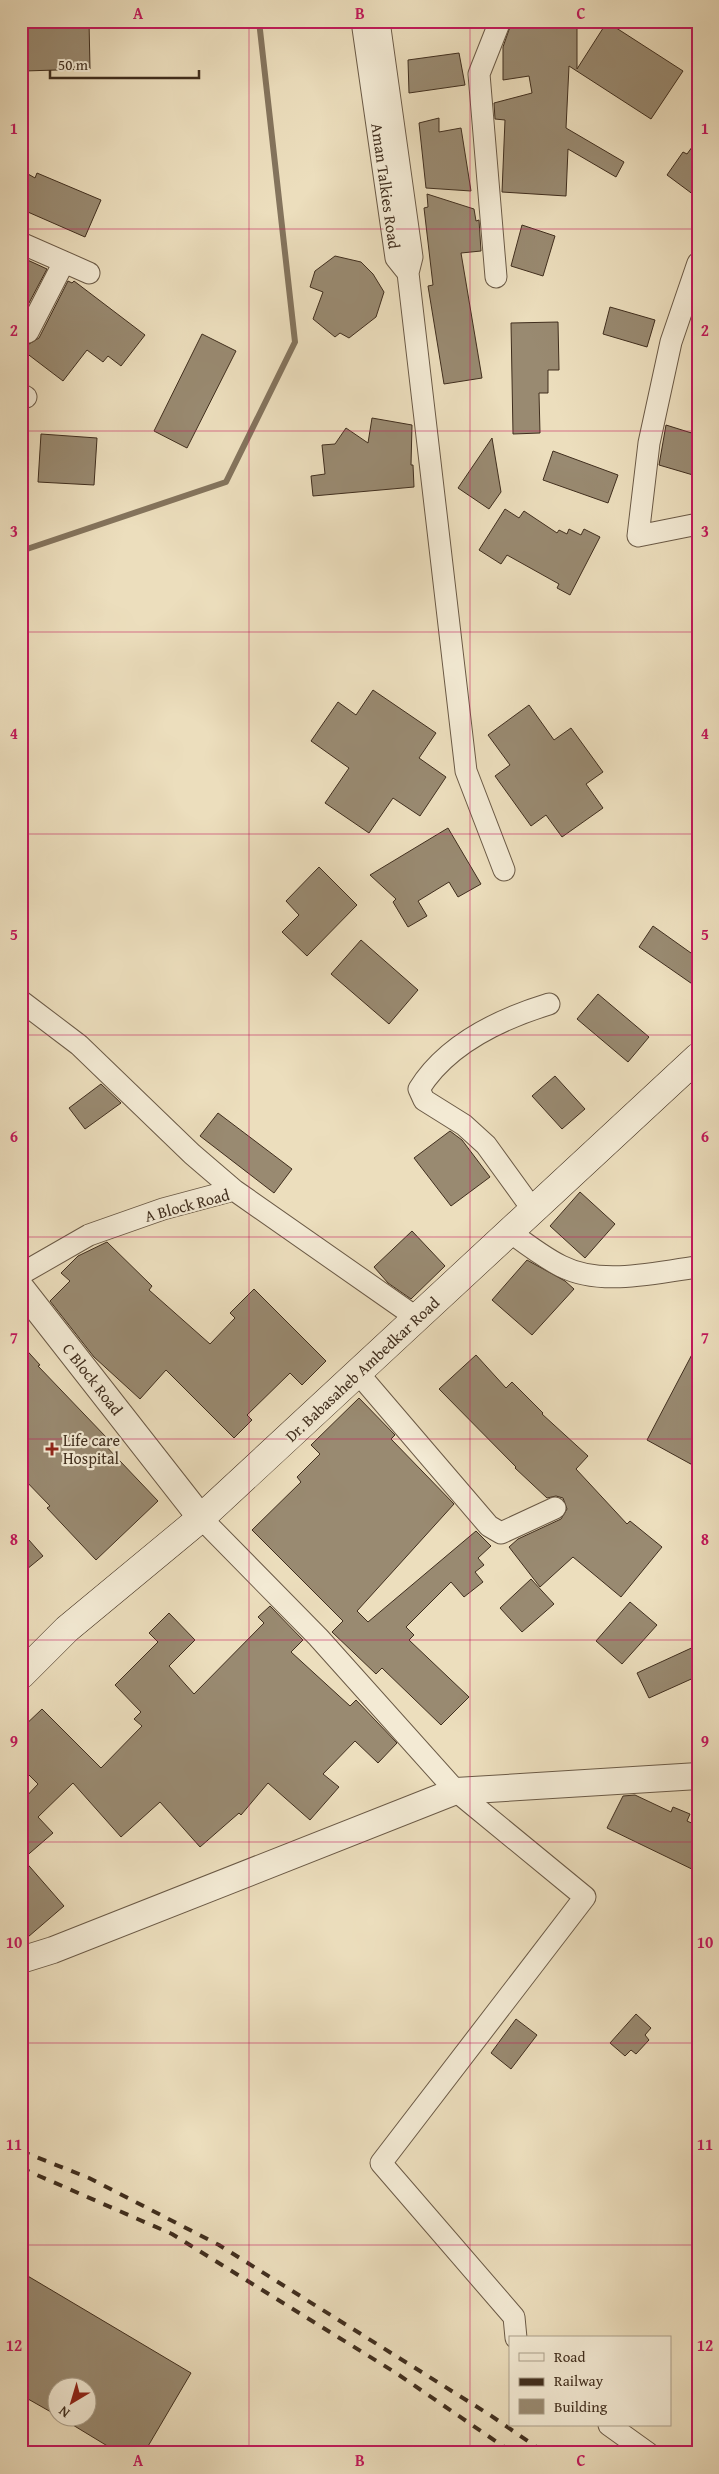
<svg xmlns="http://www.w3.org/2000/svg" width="719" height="2474" viewBox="0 0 719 2474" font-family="'Gentium Book Plus',serif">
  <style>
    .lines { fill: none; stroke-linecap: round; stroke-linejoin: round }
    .stream { stroke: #84745d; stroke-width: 6 }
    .building { fill: #998a71; stroke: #402e1e }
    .minor-casing { stroke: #6b5a46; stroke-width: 23 }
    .tertiary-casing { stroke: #6b5a46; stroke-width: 28 }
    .secondary-casing { stroke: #402e1e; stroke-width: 29 }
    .minor { stroke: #f3ead4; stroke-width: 21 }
    .tertiary { stroke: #f3ead4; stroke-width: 26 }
    .secondary { stroke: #f3ead4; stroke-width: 28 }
    .rail { stroke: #402e1e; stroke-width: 4; stroke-dasharray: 9 9; stroke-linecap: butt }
    .grid { fill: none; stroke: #c2185b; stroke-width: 1; stroke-opacity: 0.55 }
    .poi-dot { fill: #8f2418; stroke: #f3ead4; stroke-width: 2 }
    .labels { text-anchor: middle; stroke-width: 4.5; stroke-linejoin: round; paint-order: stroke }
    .street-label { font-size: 16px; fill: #402e1e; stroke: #f3ead4 }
    .poi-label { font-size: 16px; fill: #402e1e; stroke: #f3ead4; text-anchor: start }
    .neatline { fill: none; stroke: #c2185b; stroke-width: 2 }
    .grid-label { font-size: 16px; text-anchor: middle; font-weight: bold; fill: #c2185b }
  </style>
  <rect width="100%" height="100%" fill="#ecdebd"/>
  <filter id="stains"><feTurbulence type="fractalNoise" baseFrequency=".004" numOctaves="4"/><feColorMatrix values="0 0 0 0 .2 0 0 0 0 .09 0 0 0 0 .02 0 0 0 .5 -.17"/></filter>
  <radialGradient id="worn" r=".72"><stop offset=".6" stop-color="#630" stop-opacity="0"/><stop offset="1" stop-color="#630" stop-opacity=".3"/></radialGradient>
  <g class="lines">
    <path class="stream" d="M21,551L226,482L295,342L259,21"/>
  </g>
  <path class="building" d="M89,21L90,69L24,71L22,23Z
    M512,21H577V69L607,22L683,71L651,119L569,66L566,128L624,162L616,177L568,149L566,196L502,192L505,120L495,119L494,103L532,93L529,76L503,80V47Z
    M459,53L465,85L409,93L408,60Z
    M439,118V132L461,128L471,191L426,188L419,123Z
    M698,139V198L667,175L683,152L687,154Z
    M21,170L35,178L37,173L101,200L85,237L21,209Z
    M427,194L474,209L476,221L479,220L481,251L461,253L482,378L444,384L428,286L433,285L424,208L428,207Z
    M522,225L555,236L543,276L511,266Z
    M335,256L361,262L373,274L384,292L376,317L349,338L340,333L335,337L313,319L323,292L310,287L315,271Z
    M21,257L47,269L21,318Z
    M68,281L72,283L74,281L145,335L121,366L108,356L103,362L87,350L63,381L21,349V342L29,344L39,338Z
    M610,307L655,320L647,347L603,334Z
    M558,322L559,370H548V393H539L540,433L513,434L511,323Z
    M202,334L236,351L187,448L154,431Z
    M372,418L412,425L411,465H413L414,487L313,496L311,476L325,474L322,445L335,444L346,428L368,443Z
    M666,425L698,435V458L693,475L659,465Z
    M41,434L97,438L94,485L38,482Z
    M492,438L501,492L489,509L458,488Z
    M553,451L618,475L608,503L543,480Z
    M505,509L519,518L524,511L557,533L559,530L567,534L569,529L581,535L584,529L600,537L570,595L557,588L559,584L507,555L501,564L479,550Z
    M373,690L436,733L419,758L446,777L420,816L393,798L369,833L325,803L349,768L311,741L338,702L356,715Z
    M529,705L554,740L571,728L603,772L586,784L603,808L562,837L546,815L531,826L495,776L510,765L488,735Z
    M448,828L481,884L458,897L449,882L418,901L427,916L408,927L393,902L396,899L370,875Z
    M319,867L357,905L307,956L282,932L299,915L286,901Z
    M653,926L698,958V988L639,947Z
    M361,940L418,990L389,1024L331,974Z
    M598,994L649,1037L628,1062L577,1019Z
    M555,1076L585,1109L562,1129L532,1096Z
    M101,1084L121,1103L85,1129L69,1108Z
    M218,1113L292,1169L274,1193L200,1136Z
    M450,1131L462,1140L490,1177L451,1206L414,1158Z
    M580,1192L615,1224L585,1258L550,1226Z
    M412,1231L445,1266L411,1299L388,1283L374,1267Z
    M107,1242L152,1286L149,1290L210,1344L235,1318L230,1313L254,1289L326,1361L302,1385L290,1373L247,1415L252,1420L234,1438L166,1370L140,1399L94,1357L50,1301L70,1281L61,1273L78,1256Z
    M527,1260L565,1281L574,1289L532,1335L492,1300Z
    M698,1343V1468L647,1440Z
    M21,1344L40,1365L38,1366L106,1437L101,1441L158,1501L96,1560L47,1508L50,1506L21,1476Z
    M476,1355L506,1388L512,1382L543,1413L542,1414L588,1456L576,1469L627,1524L630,1521L662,1547L621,1597L573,1557L540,1587L509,1547L518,1539L561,1519L567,1509L563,1498L556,1496L547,1498L515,1468L516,1467L439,1389Z
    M359,1398L395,1435L391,1439L454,1504L357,1611L368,1622L476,1531L491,1546L478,1558L484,1565L475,1572L483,1582L464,1597L451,1582L406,1627L414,1635L409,1640L469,1697L441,1725L382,1668L376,1674L332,1632L343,1621L252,1530L301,1482L297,1477L320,1454L311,1445Z
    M21,1531L43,1556L21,1574Z
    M531,1579L554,1604L522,1632L500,1608Z
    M630,1602L657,1625L622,1664L596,1641Z
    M270,1606L303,1640L291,1652L350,1706L356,1700L397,1743L378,1763L355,1741L323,1774L339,1787L310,1820L268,1783L241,1815L239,1813L200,1847L160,1802L121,1837L73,1783L38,1817L53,1833L23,1859L64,1906L21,1943V1798L23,1800L38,1784L21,1767V1729L42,1709L101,1768L142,1726L134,1719L141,1712L115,1685L158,1642L149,1633L169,1613L195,1640L169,1666L194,1694L264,1623L258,1617Z
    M698,1645V1676L649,1698L637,1673Z
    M635,1795L671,1812L673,1807L690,1814L687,1821L698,1826V1872L607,1828L623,1796Z
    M636,2014L651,2028L645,2035L649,2040L636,2054L631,2050L625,2056L610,2043Z
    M516,2019L537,2035L511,2069L491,2053Z
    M21,2272L191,2373L144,2453H119L58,2416H88V2386H58V2416L21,2395Z"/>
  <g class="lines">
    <defs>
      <path id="minor" d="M362,21L396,258L408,273
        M379,21L412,257L408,273L466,771L504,870
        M21,243L89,273
        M698,263L671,342L649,443L638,536L698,524
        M496,277L479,74L500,21
        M28,332L64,262
        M21,394L26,397
        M21,1001L79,1045L192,1154L234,1190
        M533,1210L486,1145L464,1125L424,1100L419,1089C447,1044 500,1019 549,1004
        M510,1232C526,1244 543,1257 561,1266C602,1287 655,1272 698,1267
        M21,1274L89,1235L163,1209L234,1190L417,1318
        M358,1373L489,1526L501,1533L555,1508
        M201,1518L318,1637L456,1791L585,1897L381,2163L514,2317L516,2338
        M609,2425L648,2453"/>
      <path id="tertiary" d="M21,1288L201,1518
        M21,1960L53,1950L456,1791L698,1776"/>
      <path id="secondary" d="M21,1675L67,1629L201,1518L698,1057"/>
    </defs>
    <use href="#minor" class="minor-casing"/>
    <use href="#tertiary" class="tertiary-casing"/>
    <use href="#secondary" class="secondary-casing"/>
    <use href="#minor" class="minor"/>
    <use href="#tertiary" class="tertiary"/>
    <use href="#secondary" class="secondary"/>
    <path class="rail" d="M21,2151L89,2178L219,2245L490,2415L545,2453
      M21,2168L172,2234L396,2373L513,2453"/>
  </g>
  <path class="grid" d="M249,21V2453M470,21V2453M21,229H698M21,431H698M21,632H698M21,834H698M21,1035H698M21,1237H698M21,1439H698M21,1640H698M21,1842H698M21,2043H698M21,2245H698"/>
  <path class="poi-dot" d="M49.5 1441.5h5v5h5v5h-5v5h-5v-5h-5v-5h5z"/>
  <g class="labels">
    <g class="street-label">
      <text transform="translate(386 186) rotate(82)" y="6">Aman Talkies Road</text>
      <text transform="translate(187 1205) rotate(-15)" y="6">A Block Road</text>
      <text transform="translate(362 1369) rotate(-43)" y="6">Dr. Babasaheb Ambedkar Road</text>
      <text transform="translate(93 1379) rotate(52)" y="6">C Block Road</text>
    </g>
    <g class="poi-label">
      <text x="63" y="1446">Life care<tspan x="63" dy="18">Hospital</tspan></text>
    </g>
  </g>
  <rect width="719" height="2474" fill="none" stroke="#ecdebd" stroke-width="55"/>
  <rect x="509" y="2336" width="162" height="90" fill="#f3ead4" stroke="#ab9f8b"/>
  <rect x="519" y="2353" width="25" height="8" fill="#f3ead4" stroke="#ab9f8b"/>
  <text x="554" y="2362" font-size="15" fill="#402e1e">Road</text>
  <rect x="519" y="2378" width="25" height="8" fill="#402e1e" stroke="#ab9f8b"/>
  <text x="554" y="2386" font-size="15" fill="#402e1e">Railway</text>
  <rect x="519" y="2399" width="25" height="15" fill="#998a71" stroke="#ab9f8b"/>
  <text x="554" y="2412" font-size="15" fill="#402e1e">Building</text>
  <g transform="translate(72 2402) rotate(218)"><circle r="24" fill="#f3ead4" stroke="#ab9f8b"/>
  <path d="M0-4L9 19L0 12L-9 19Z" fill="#8f2418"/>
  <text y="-8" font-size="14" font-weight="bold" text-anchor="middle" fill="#402e1e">N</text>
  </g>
  <path d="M50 70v8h149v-8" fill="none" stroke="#402e1e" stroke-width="2.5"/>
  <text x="58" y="70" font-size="15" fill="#402e1e" stroke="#f3ead4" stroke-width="4" paint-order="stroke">50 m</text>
  <rect x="28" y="28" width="664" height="2418" class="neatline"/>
  <g class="grid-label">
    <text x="138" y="19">A</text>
    <text x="360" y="19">B</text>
    <text x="581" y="19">C</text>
    <text x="14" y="134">1</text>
    <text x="705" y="134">1</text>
    <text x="14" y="336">2</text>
    <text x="705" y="336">2</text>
    <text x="14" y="537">3</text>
    <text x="705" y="537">3</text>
    <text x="14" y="739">4</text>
    <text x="705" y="739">4</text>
    <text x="14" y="940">5</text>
    <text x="705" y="940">5</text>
    <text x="14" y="1142">6</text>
    <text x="705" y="1142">6</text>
    <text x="14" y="1343">7</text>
    <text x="705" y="1343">7</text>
    <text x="14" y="1545">8</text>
    <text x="705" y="1545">8</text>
    <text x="14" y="1747">9</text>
    <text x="705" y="1747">9</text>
    <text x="14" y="1948">10</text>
    <text x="705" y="1948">10</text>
    <text x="14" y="2150">11</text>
    <text x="705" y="2150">11</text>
    <text x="14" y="2351">12</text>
    <text x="705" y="2351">12</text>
    <text x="138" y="2466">A</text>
    <text x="360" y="2466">B</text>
    <text x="581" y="2466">C</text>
  </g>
  <rect width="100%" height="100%" filter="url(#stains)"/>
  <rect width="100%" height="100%" fill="url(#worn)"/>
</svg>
